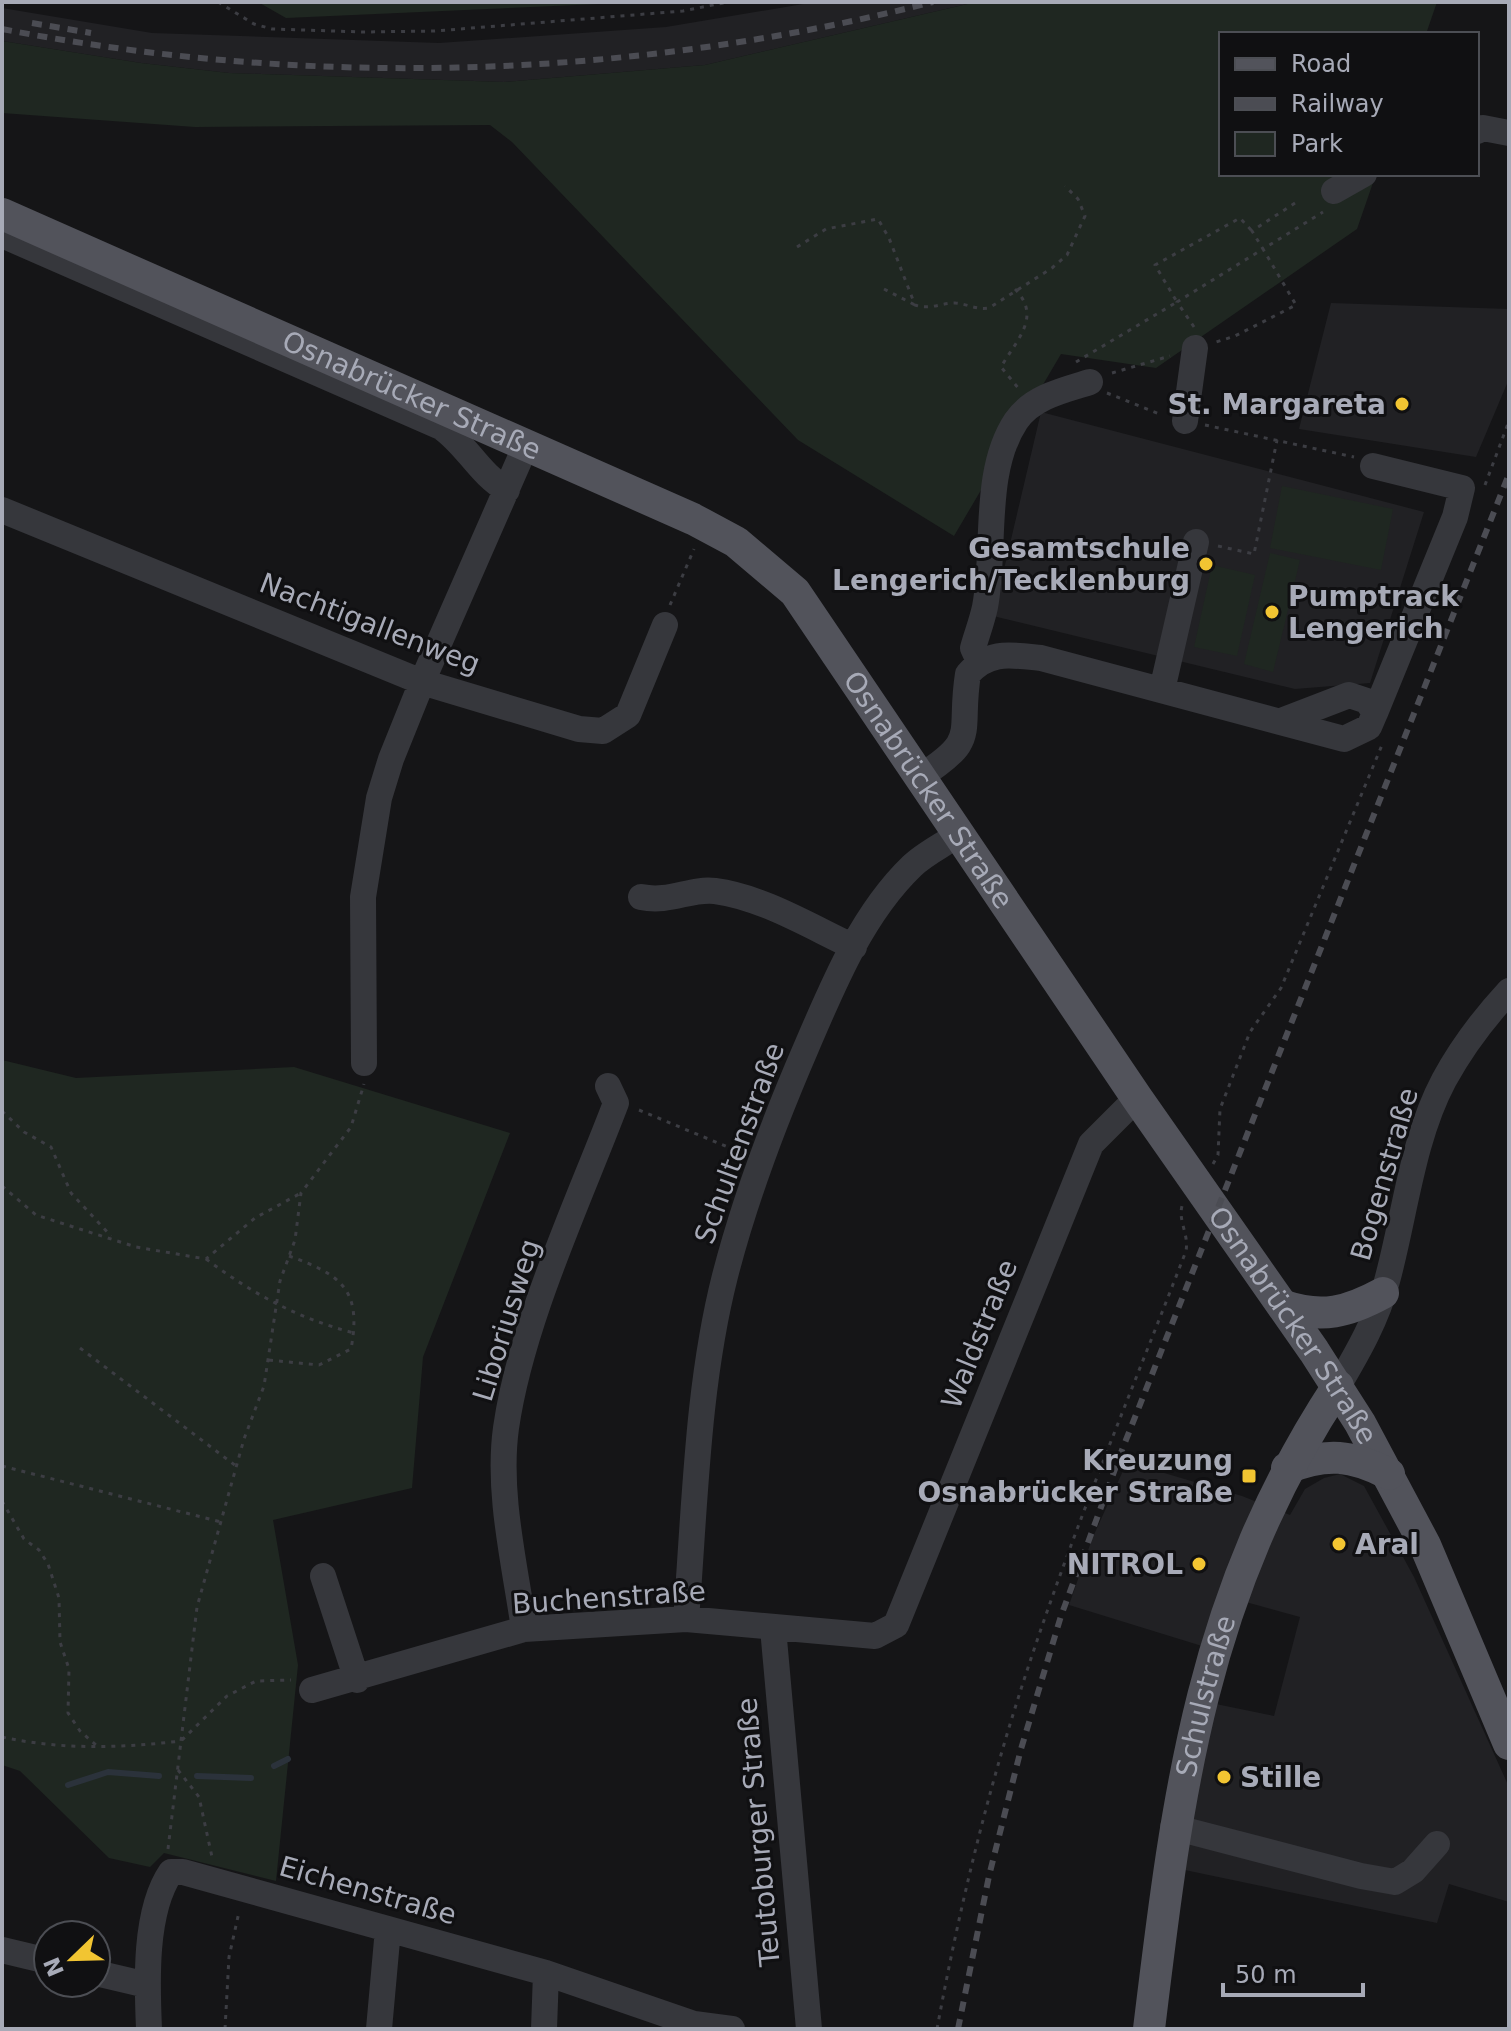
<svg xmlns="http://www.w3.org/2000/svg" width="1511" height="2031" viewBox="0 0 1511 2031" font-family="'DejaVu Sans',sans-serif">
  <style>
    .built { fill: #212124 }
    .green { fill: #1f2721 }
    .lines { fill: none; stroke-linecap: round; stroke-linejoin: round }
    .stream { stroke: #2b323b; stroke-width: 6 }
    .path { stroke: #3c3d43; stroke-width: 3; stroke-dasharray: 4 6; stroke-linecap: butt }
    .minor { stroke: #36373c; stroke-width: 26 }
    .major { stroke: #52535b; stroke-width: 32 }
    .rail { stroke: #4b4c53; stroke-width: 6; stroke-dasharray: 10 8; stroke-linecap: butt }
    .poi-dot { fill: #f2c532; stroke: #101012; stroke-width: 3 }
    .labels { text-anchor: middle; stroke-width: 6; stroke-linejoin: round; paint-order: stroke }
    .street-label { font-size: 28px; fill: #a7aab7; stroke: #101012 }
    .poi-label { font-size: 28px; font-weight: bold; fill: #a7aab7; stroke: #101012; text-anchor: end }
  </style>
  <rect width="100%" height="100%" fill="#151517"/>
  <path class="built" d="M815,2H976L705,65L504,82L229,73L141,63L2,41V8L152,33L439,43L666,27Z
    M1331,303L1509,309V379L1476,457L1299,429Z
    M1041,412L1424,512L1370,683L1295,689L993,616Z
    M1127,1462L1242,1496L1290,1515L1305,1489L1324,1478L1340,1474L1364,1486L1414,1577L1509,1787V1902L1449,1884L1437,1923L1180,1869L1211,1703L1274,1716L1300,1617L1242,1601L1202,1646L1069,1605L1092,1539Z"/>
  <path class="green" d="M258,2H645L286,18Z
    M976,2H1437L1426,34H1221V174H1376L1357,229L1156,368L1061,354L954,536L798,440L512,142L490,125L195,127L2,113V41L141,63L229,73L504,82L705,65Z
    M1282,486L1393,509L1381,570L1270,548Z
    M1270,553L1300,560L1273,672L1244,664Z
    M1212,565L1255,575L1237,656L1194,647Z
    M2,1060L76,1078L294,1067L510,1133L423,1357L412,1488L273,1520L298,1665L276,1881L164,1853L150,1867L109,1858L20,1771L2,1765Z"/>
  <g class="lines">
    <path class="stream" d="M274,1766L288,1759
      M197,1776L251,1778
      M68,1785L108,1772L159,1776"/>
    <path class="path" d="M218,2L254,24L272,29L364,32L435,31L683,11L728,2
      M1295,203L1252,231L1263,249L1323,212
      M797,247L826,229L878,219L889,238L915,305C930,310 941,303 955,303C968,304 976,310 989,308L1052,268L1067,255L1085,216L1078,199L1065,186
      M884,289L915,305
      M1015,289C1042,317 1017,339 1001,367L1019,389
      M1194,327L1177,302L1263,249L1296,305L1235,336L1216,342
      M1076,362L1177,302L1155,265L1240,218L1252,231
      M1112,373L1170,356
      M1107,393L1162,415
      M1205,425L1354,457
      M1485,485L1509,421
      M1218,546L1254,554L1277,440
      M670,605L694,549
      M639,1110L742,1153
      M2,1111L24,1132L51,1147L71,1193L111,1236
      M1213,1164L1218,1155L1220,1109L1250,1032L1281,988L1382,745
      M2,1186L36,1215L136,1247L206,1259L255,1218L301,1193
      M206,1259C253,1294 297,1318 354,1333
      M80,1348L236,1466
      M269,1360L319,1365L351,1349C362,1290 342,1275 289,1256
      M2,1466L221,1522
      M2,1501L24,1539L39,1550L48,1564L59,1598L60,1642L69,1669L68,1713L80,1731L97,1746
      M2,1737C61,1750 121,1748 181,1741L197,1607L244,1439L264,1386L280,1281L295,1240L301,1193L351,1127L364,1084
      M178,1770L199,1797L212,1857
      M168,1849L181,1741L227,1696L256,1681L291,1680
      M225,2029L229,1957L239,1912
      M937,2029C957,1920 983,1810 1016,1705C1064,1551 1128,1401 1186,1251C1189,1234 1178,1221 1182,1206"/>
    <path class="minor" d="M1477,131L1483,128L1509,133
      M1334,191L1364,174
      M2,235L441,427C467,445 479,474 507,490
      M1185,421L1195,348
      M1373,466L1462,488L1455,517L1375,713
      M2,510L422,682L579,729L603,731L628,715L665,625
      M979,661L973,648C977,634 982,621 985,607C996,550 982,472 1016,421C1032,397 1064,390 1090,382
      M1162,690L1196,542
      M918,778C981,738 958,736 968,674C989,650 1011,655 1041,658L1344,739L1369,727L1375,713L1367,701L1349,695L1284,720
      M641,897C670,903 690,888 715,891C762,897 811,927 854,947
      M364,1063L363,897L379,798L391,759L422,682L526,445
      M1338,1386C1358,1352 1377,1319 1387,1281C1405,1215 1412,1140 1444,1080C1462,1047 1484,1018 1509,991
      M323,1576L357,1680
      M686,1619C695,1506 697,1386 725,1276C745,1198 774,1122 806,1048C833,985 862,914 912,866C924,854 943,845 957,835
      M773,1628L809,2029
      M524,1629C515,1565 497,1493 506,1428C521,1323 578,1203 616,1103L608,1086
      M312,1690L524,1629L686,1619L875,1636L896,1625L1091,1144L1137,1098
      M1173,1827L1361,1876L1395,1882L1413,1871L1437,1844
      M2,1950L48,1961
      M96,1973L147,1985
      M149,2029C147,1983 144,1911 171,1872H183L546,1973L694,2024L732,2029
      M379,2029L388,1929
      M544,2029L546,1973"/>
    <g class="major">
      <path id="s1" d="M2,214L693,519L736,542L795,592L1137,1098L1314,1351L1360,1423L1425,1545L1509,1744"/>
      <path d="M1284,1306C1322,1319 1348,1312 1383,1293"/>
      <path d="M1287,1468C1327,1452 1352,1455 1389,1474"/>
      <path id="s2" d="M1149,2029C1178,1789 1202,1593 1338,1386"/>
    </g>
    <path class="rail" d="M32,23L91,33
      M2,29C310,89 629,80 933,2
      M958,2029L989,1876L1021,1749L1061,1616L1122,1450L1509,474"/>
  </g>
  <g class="poi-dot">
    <circle cx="1402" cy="404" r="8"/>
    <circle cx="1206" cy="564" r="8"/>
    <circle cx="1272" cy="612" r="8"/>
    <rect x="1241" y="1468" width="16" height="16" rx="4"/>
    <circle cx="1339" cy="1544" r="8"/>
    <circle cx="1199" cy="1564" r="8"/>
    <circle cx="1224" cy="1777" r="8"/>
  </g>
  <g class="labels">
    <g class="street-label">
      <text dy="10" stroke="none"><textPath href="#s1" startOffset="448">Osnabrücker Straße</textPath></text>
      <text transform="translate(370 623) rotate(21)" y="10">Nachtigallenweg</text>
      <text dy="10" stroke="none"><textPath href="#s1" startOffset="1120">Osnabrücker Straße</textPath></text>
      <text transform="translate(739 1143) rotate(-70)" y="10">Schultenstraße</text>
      <text transform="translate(1384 1174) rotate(-74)" y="10">Bogenstraße</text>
      <text transform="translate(506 1320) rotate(-73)" y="10">Liboriusweg</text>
      <text dy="10" stroke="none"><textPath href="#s1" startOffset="1768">Osnabrücker Straße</textPath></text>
      <text transform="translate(979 1334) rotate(-68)" y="10">Waldstraße</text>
      <text transform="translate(609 1597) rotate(-4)" y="10">Buchenstraße</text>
      <text dy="10" stroke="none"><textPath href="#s2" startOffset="338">Schulstraße</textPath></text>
      <text transform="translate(758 1832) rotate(-95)" y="10">Teutoburger Straße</text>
      <text transform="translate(368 1890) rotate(16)" y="10">Eichenstraße</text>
    </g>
    <g class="poi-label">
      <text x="1386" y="414">St. Margareta</text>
      <text x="1190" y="558">Gesamtschule<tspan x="1190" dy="32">Lengerich/Tecklenburg</tspan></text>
      <text x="1288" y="606" text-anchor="start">Pumptrack<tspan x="1288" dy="32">Lengerich</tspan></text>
      <text x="1233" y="1470">Kreuzung<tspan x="1233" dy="32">Osnabrücker Straße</tspan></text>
      <text x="1355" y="1554" text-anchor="start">Aral</text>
      <text x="1183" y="1574">NITROL</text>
      <text x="1240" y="1787" text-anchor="start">Stille</text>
    </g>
  </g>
  <rect width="1511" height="2031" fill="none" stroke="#a7aab7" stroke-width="8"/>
  <rect x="1219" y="32" width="260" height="144" fill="#101012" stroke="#4c4e54" stroke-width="2"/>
  <rect x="1235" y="58" width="40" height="12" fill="#52535b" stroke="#4c4e54" stroke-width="2"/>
  <text x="1291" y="72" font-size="24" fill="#a7aab7">Road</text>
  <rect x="1235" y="98" width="40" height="12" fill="#4b4c53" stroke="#4c4e54" stroke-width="2"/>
  <text x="1291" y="112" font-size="24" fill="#a7aab7">Railway</text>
  <rect x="1235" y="132" width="40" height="24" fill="#1f2721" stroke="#4c4e54" stroke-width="2"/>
  <text x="1291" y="152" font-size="24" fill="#a7aab7">Park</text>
  <g transform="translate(72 1959) rotate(247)"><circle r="38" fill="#101012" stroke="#4c4e54" stroke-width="2"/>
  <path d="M0-6L14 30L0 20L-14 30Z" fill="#f2c532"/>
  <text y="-12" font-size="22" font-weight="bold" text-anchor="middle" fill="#a7aab7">N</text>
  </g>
  <path d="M1223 1983v12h140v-12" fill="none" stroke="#a7aab7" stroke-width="4"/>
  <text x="1235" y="1983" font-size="24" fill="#a7aab7" stroke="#101012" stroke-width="6" paint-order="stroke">50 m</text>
</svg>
